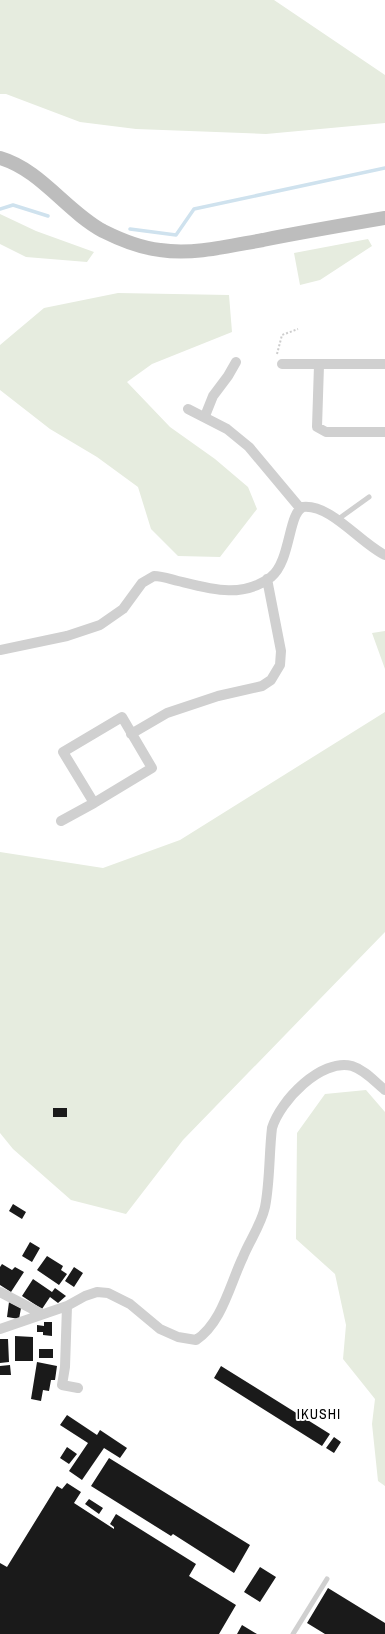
<svg xmlns="http://www.w3.org/2000/svg" width="385" height="1634" viewBox="0 0 385 1634" font-family="'Archivo Narrow',sans-serif">
  <style>
    .green { fill: #e6ecdf }
    .lines { fill: none; stroke-linecap: round; stroke-linejoin: round }
    .stream { stroke: #cfe2ee; stroke-width: 3.5 }
    .building { fill: #1a1a1a }
    .path { stroke: #cdcdcd; stroke-width: 2; stroke-dasharray: 2 2; stroke-linecap: butt }
    .lane { stroke: #d0d0d0; stroke-width: 5 }
    .street { stroke: #d0d0d0; stroke-width: 10 }
    .secondary { stroke: #bdbdbd; stroke-width: 14 }
    .labels { text-anchor: middle; stroke-width: 4; stroke-linejoin: round; paint-order: stroke }
    .quarter-label { font-size: 14px; letter-spacing: 1px; fill: #000; stroke: #fff }
  </style>
  <rect width="100%" height="100%" fill="#fff"/>
  <path class="green" d="M0,0H274L385,75V123L266,134L136,129L80,122L6,94H0Z
    M0,214L36,231L94,252L87,262L26,257L0,244Z
    M368,239L372,246L320,280L300,285L294,253Z
    M118,293L229,295L232,332L152,364L127,382L170,427L215,459L248,487L257,509L220,557L178,556L151,529L138,487L97,457L50,429L0,390V345L44,308Z
    M385,631V669L372,633Z
    M385,712V932L183,1140L126,1214L71,1200L13,1149L0,1133V852L103,868L180,840Z
    M366,1090L385,1112V1486L378,1481L372,1424L375,1399L343,1359L346,1325L335,1274L296,1239L297,1133L325,1094Z"/>
  <g class="lines">
    <path class="stream" d="M0,209L13,205L48,216
      M130,229L176,235L194,209L385,168"/>
  </g>
  <path class="building" d="M53,1108H67V1117H53Z
    M13,1204L26,1212L22,1219L9,1211Z
    M30,1242L40,1248L32,1262L22,1256Z
    M47,1256L63,1266L61,1270L67,1274L59,1285L37,1270Z
    M2,1264L12,1270L15,1267L24,1272L11,1292L0,1285V1267Z
    M74,1267L83,1273L74,1287L65,1281Z
    M33,1279L52,1292L55,1288L66,1296L58,1303L50,1297L42,1309L22,1296Z
    M9,1302L21,1308L19,1319L7,1317Z
    M44,1322H52V1336L43,1335V1332H37V1325L44,1326Z
    M15,1336L33,1337V1361H15Z
    M0,1339H8L9,1362L0,1363Z
    M39,1349H53V1358H39Z
    M37,1362L57,1366L55,1380H51L49,1391L43,1390L41,1401L31,1399Z
    M10,1365L11,1375H0V1366Z
    M221,1366L330,1434L322,1446L214,1378Z
    M67,1415L97,1435L100,1430L127,1448L120,1458L104,1448L82,1480L69,1471L88,1443L60,1425Z
    M334,1437L341,1442L334,1453L326,1448Z
    M67,1447L77,1454L69,1464L60,1458Z
    M109,1458L250,1545L234,1573L173,1534L171,1536L91,1486Z
    M67,1483L81,1492L74,1503L114,1529V1527L110,1524L116,1514L196,1564L189,1576L236,1605L219,1634H0V1563L7,1567L57,1486L62,1489Z
    M89,1499L103,1508L99,1514L85,1504Z
    M260,1567L276,1577L260,1602L244,1592Z
    M328,1588L385,1623V1634H325L307,1623Z
    M242,1625L257,1634H237Z"/>
  <g class="lines">
    <path class="path" d="M277,354L282,335L298,329"/>
    <path class="lane" d="M337,520L369,497
      M293,1634L327,1579"/>
    <path class="street" d="M282,364H385
      M319,365L317,427L326,432H385
      M188,409L227,429L249,447L300,508
      M205,416L213,396L228,376L236,362
      M0,650L67,636L100,625L123,609L142,583L154,576C162,576 170,579 178,581C210,589 242,599 271,577C291,561 288,513 303,507C331,504 361,544 385,555
      M122,717L152,768L94,803L63,752Z
      M131,734L167,713L218,696L262,686L271,680L280,665L281,651L267,579
      M61,821L94,803
      M0,1292L42,1314
      M67,1306L65,1367L62,1385L78,1388
      M0,1329L67,1306L85,1296L97,1292L108,1293L130,1304L160,1329L178,1337L196,1340C222,1323 230,1284 243,1257C250,1240 261,1225 265,1207C270,1182 269,1153 272,1128C280,1101 321,1058 352,1066C365,1070 375,1082 385,1090"/>
    <path class="secondary" d="M0,158C41,170 66,211 103,231C121,240 140,248 160,250C194,255 229,246 263,240C303,232 344,225 385,218"/>
  </g>
  <g class="labels">
    <g class="quarter-label">
      <text x="319" y="1419">IKUSHI</text>
    </g>
  </g>
</svg>
